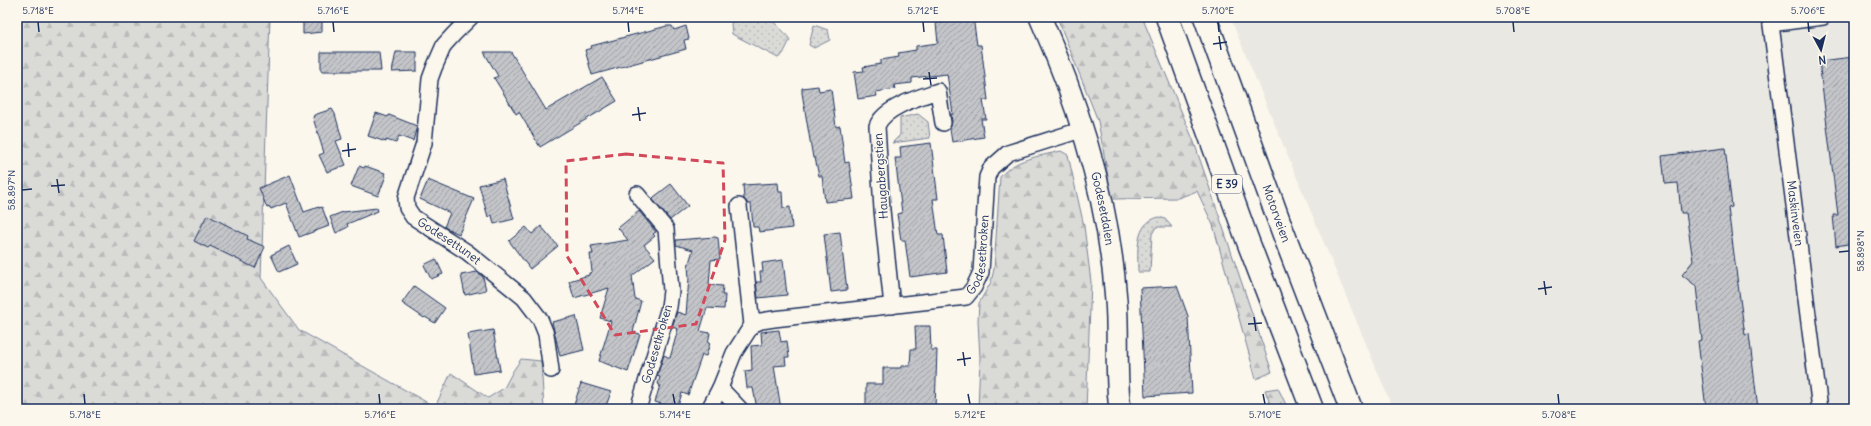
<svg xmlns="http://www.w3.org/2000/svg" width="1871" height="426" viewBox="0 0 1871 426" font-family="Delius,sans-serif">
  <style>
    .built { fill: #eae8e2 }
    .grass { fill: url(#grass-dots); stroke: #7a849a }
    .forest { fill: url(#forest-firs); stroke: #7a849a }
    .building { fill: url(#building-hatch); stroke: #1b2f5e }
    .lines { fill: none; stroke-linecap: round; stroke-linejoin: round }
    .street-casing { stroke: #1b2f5e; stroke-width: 18 }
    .secondary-casing { stroke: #1b2f5e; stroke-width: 24 }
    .highway-casing { stroke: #1b2f5e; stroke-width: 25 }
    .street { stroke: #fbf7ec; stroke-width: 15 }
    .secondary { stroke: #fbf7ec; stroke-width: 21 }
    .highway { stroke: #fbf7ec; stroke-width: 22 }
    .marked { fill: none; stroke: #d1495b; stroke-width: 3; stroke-dasharray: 8 5; stroke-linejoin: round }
    .ticks { fill: none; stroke: #1b2f5e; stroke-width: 1.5 }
    .labels { text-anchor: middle; stroke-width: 3; stroke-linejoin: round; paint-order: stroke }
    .shield { fill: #fbf7ec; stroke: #5e6b89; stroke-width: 1 }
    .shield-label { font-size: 11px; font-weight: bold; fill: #1b2f5e }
    .street-label { font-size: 12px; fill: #1b2f5e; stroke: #fbf7ec }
    .neatline { fill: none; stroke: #1b2f5e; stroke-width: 1.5 }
    .ticks-label { font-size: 10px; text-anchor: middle; fill: #1b2f5e }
  </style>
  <defs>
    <pattern id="grass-dots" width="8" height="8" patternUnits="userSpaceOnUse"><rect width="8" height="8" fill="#dadad7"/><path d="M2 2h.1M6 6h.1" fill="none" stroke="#babbbb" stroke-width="1.8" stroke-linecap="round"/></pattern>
    <pattern id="forest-firs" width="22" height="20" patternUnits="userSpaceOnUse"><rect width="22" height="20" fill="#dadad7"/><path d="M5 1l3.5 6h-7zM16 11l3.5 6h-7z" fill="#babbbb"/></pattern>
    <pattern id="building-hatch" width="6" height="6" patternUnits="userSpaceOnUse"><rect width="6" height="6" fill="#c3c5c9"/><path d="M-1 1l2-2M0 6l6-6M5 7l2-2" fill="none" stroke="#9ea0a6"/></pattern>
  </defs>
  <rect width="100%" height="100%" fill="#fbf7ec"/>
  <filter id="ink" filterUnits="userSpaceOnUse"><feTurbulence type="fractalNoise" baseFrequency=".025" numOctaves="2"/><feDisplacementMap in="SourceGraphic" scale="8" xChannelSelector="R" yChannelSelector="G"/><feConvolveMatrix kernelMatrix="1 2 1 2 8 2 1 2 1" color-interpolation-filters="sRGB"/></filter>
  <g filter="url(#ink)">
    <path class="built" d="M1230,17H1854V409H1393Z"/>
    <path class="grass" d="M733,17C742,17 754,15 763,17C773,19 785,32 790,40L783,54L778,58L732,34L731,24Z
      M814,25L828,30L830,40L814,48L809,45Z
      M918,114L928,122L930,138L892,143L900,135V118Z
      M1159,217L1165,219L1172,227H1156L1152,234L1150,272H1138C1138,251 1134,223 1159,217Z"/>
    <path class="forest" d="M17,17H270L261,278L299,330L435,407L451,373L488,398L504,388L513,371L521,359L541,361L544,409H17Z
      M1057,17H1142L1194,142L1272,372L1256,379L1213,225L1197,191L1178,198L1112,199L1098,121Z
      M1061,151L1068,155L1084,226L1091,282L1086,409H978L980,358L978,321L979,303L991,282L994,269L1000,177C1016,158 1037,157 1061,151Z
      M1278,388L1288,409H1272L1265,390Z"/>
    <path class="building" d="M303,17H322V32L303,34Z
      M944,17H973L977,45H981L988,100H983L986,119H981L984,137L952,142L950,129L952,122L951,114H953L947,74L912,78V83L894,85L895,89L876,92L877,96L858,99L854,72L864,71L863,67L881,64V60L899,57L898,53L916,50V46L938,43L936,23L945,22Z
      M667,26H672L674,30L686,26L689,39L684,40L686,49L592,75L585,50L592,48L591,46Z
      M321,52H379L381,71H321Z
      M396,52H417V71L392,72Z
      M484,52H511L546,110L602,77L617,101L540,147L519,112L516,114L504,94L494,78L498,76Z
      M1854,57V243L1836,246L1833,215H1838L1819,61Z
      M818,86L819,91L831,89L836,127L840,126L845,163L849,162L854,199L825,202L822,176H819L815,158H813L802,93V88Z
      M332,109L335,114L342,139L336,141L346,165L327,172L319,155L324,153L313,118L314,115Z
      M376,113L388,117L389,115L417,126L413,141L399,136L396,143L386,140V142L368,136Z
      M931,143L938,199H933L938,235H943L947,272L910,277L905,240H901L897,214L902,213L895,158H901L900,147Z
      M1725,148L1732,207L1728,208L1736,270L1745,335L1749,334L1758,409H1706L1698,341L1702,340L1696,286L1682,275L1693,261L1686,213H1681L1678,183L1665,184L1662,156Z
      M359,166L364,168L365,166L385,173L384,175L386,176L378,196L351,186Z
      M290,175L304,212L319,207V208L322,207L329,226L299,237L286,203L271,209L270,207L267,208L259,188Z
      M503,179L514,219L494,224L492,215L488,217L479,185Z
      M428,180L474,199L459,234L444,227L450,213L420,199Z
      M778,183L779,192H782L783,208L790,207L792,228L759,232L758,227H753L751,204H748L744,199L743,185Z
      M671,184L688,206L670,220L653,200L654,197Z
      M377,208L378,211L347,224L348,227L336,233L330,217L343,212Z
      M639,211L656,232L653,234L655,236L644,245L655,258L632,276L635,299L641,301L633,332L640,334L628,372L599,361L611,321L600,318L609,288L574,298L569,281L589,275V273L592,272L590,254H593L591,246L628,240L618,228Z
      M207,215L248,236L247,239L265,247L255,268L210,246L208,248L194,241Z
      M541,226L558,246L530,269L509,241L526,227L532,234Z
      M840,232L847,290L831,292L824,234Z
      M715,237L718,238L720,259L711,260L709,285L723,286L722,295H725L724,309L707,308L700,331L710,333L708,343H710L706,356L702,355L688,395L682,393L677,409L655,402L660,385L658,384L660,377L657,376L664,355L670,358L678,329L672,327L677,312L686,315L689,278L688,266L693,250L676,245V240Z
      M289,246L297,264L279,272L271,255Z
      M436,259L443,274L431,279L424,265Z
      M783,260L787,295L758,298L756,282H761L760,272H763L762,263Z
      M477,272L483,277L486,290L465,295L461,275Z
      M414,286L445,308L435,323L425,317L424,318L402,303Z
      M1177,286L1188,316L1192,393L1145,396L1140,288Z
      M576,316L584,350L560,356L552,322Z
      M915,326H930L931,350H937L935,409H866V384H883V368H901V366H910L911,349H916Z
      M493,330L500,370L474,374L468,334Z
      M779,330L781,342L787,341L789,357H785L786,365L774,366L781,409H757L753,388H747L745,371L752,370L751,346L762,345L761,332Z
      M581,383L611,392L605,409H585L574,405Z"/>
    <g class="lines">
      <defs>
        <g id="street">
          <path id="s1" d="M471,17L454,34L444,45L434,68L430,79L424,143L406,198L407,208L413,217L467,252L524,298L540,319L546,334L551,370"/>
          <path id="s2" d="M1770,17L1820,409"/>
          <path d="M1771,24L1823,17"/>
          <path d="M637,194L666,229L671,291L669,307L662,330L638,409"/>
          <path d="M739,206L752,325L734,353L720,388L740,409"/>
          <path d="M892,306L882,210L877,126C884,107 920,97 938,91L943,123"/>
          <path id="s3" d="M752,325L761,321L774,319L966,297L974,287L981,272L986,192L987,177L991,168L1008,153L1084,129"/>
          <path d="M709,409L720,388"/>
        </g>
        <g id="secondary">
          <path id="s4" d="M1040,17C1080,107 1109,201 1116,300C1119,336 1115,373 1120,409"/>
        </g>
        <g id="highway">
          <path d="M1167,17L1247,239L1312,409"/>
          <path id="s5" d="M1205,17L1283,232L1351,409"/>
        </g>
      </defs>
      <use href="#street" class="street-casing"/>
      <use href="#secondary" class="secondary-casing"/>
      <use href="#highway" class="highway-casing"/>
      <use href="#street" class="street"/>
      <use href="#secondary" class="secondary"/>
      <use href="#highway" class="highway"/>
    </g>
  </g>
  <path class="marked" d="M626,154L723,163L725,240L696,324L615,335L567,256L566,161Z"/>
  <path class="ticks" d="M38,22L39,32M333,22L334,32M628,22L629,32M923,22L924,32M1218,22L1219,32M1513,22L1514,32M1808,22L1809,32M1219,36L1221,50M1213,44L1227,42M929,72L931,85M923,79L937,78M638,107L640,121M632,115L646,113M348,143L349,157M342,151L356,149M57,179L59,193M51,186L65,185M22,190L32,189M1839,252L1849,251M1544,281L1546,295M1538,289L1552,287M1254,317L1256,331M1248,324L1262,323M963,352L965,366M957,360L971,358M84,394L85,404M379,394L380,404M673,394L675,404M968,394L970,404M1263,394L1265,404M1558,394L1559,404"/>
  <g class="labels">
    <rect class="shield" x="1212" y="175" width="30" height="18" rx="3"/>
    <g class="shield-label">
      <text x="1227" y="188">E 39</text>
    </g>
    <g class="street-label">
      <text transform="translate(881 176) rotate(-94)" y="4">Haugabergstien</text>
      <text dy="4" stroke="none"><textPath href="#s4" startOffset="202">Godesetdalen</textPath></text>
      <text dy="4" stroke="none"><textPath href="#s2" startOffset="198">Maskinveien</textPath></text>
      <text dy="4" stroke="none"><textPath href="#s5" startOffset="209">Motorveien</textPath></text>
      <text dy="4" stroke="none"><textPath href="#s1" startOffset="262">Godesettunet</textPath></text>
      <text dy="4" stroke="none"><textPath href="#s3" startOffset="262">Godesetkroken</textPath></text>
      <text transform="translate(657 344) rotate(-74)" y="4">Godesetkroken</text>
    </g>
  </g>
  <rect width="1871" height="426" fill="none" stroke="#fbf7ec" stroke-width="44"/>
  <g transform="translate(1821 50) rotate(173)" stroke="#fbf7ec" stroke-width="3" paint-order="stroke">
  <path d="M0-3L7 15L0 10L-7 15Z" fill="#1b2f5e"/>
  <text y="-6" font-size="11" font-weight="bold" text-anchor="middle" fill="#1b2f5e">N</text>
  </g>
  <rect x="22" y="22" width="1827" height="382" class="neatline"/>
  <g class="ticks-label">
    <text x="38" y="14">5.718°E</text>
    <text x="333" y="14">5.716°E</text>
    <text x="628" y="14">5.714°E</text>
    <text x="923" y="14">5.712°E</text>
    <text x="1218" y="14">5.710°E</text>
    <text x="1513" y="14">5.708°E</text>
    <text x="1808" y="14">5.706°E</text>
    <text transform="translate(11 190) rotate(-90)" y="4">58.897°N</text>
    <text transform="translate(1860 251) rotate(-90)" y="4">58.898°N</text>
    <text x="85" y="418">5.718°E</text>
    <text x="380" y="418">5.716°E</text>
    <text x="675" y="418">5.714°E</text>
    <text x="970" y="418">5.712°E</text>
    <text x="1265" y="418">5.710°E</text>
    <text x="1559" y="418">5.708°E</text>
  </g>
</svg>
